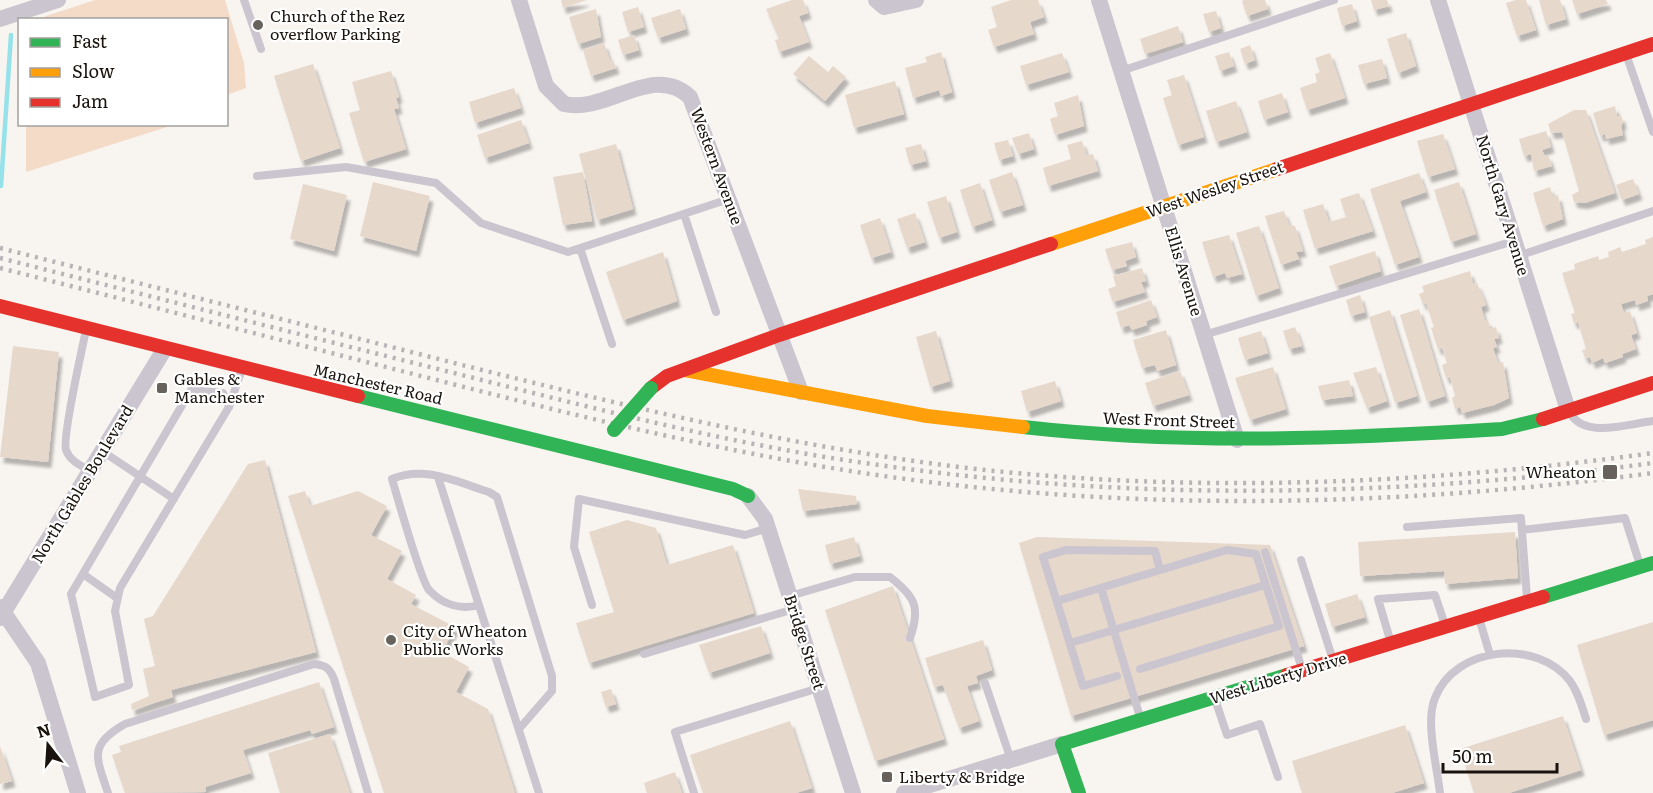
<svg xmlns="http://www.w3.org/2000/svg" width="1653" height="793" viewBox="0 0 1653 793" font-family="Literata,serif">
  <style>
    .green { fill: #f4dbc8 }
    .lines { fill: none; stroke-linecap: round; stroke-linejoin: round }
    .stream { stroke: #96e2ea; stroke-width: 4.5 }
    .building { fill: #e7d8cc; filter: url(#shadow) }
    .lane { stroke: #cac5ce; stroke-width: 8 }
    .street { stroke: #cac5ce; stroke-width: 16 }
    .fast { stroke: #30b455; stroke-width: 14 }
    .slow { stroke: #ff9f0a; stroke-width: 14 }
    .jam { stroke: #e5322d; stroke-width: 14 }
    .rail { stroke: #b8b4b6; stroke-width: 4.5; stroke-dasharray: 3 6; stroke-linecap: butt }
    .fast-bridge { stroke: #30b455; stroke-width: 14 }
    .poi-dot { fill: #68625c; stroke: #fff; stroke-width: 2 }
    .labels { text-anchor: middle; stroke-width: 4.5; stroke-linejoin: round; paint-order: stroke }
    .poi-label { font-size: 16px; fill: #1a130d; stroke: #fff; text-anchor: start }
    .street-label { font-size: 16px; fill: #1a130d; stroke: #fff }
  </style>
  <defs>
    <filter id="shadow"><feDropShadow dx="3.5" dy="6" stdDeviation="1.5" flood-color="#0004"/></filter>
  </defs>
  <rect width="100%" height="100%" fill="#f8f4f0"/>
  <path class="green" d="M95,0H225L244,63L246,88L227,95L226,20L37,19Z
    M26,125V124L173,125L26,172Z"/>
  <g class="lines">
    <path class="stream" d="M1,186L11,35"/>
  </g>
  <path class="building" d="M561,0H587L563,8Z
    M792,0H803L808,13L799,16L809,42L779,52L775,40L779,39L766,9Z
    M1011,0H1038L1044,17L1030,22L1034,34L994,47L988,30L997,27L991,7Z
    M1244,0H1265L1268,9L1247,16L1242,1Z
    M1371,0H1387L1389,6L1374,10Z
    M1516,0H1526L1536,30L1517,36L1506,3Z
    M1539,0H1560L1566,19L1546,25Z
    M1572,0H1606L1608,4L1577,14Z
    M1352,4L1357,21L1342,26L1337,8Z
    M638,7L644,27L628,32L622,12Z
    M596,9L601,37L578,44L569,17Z
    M680,9L686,29L658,38L651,18Z
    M1216,11L1221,28L1209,32L1203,14Z
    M1178,26L1183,42L1145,54L1140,39Z
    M1406,33L1416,66L1398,73L1387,39Z
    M634,35L639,50L623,55L618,40Z
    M604,43L610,61L613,60L616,68L591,76L583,50Z
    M1250,45L1255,60L1245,64L1240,49Z
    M941,52L952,92L941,96L939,90L913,98L905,68L927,62L925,57Z
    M1229,52L1234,66L1220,71L1215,56Z
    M1062,53L1069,72L1026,85L1020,66Z
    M1330,53L1345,98L1307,110L1300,88L1317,82L1315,74L1320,72L1315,58Z
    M809,56L828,72L833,66L846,77L825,101L793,74Z
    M1382,59L1387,78L1364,84L1358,65Z
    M313,64L340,148L301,161L274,76Z
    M391,71L399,97L396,98L399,108L394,109L406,149L364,162L349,113L360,110L352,82Z
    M1184,75L1204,137L1178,145L1163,98L1172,95L1167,80Z
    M895,81L904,114L854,128L845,95Z
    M514,88L521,108L475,123L469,102Z
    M1282,93L1288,112L1264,120L1258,101Z
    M1078,95L1084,126L1055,135L1050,119L1058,116L1054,103Z
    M1236,101L1247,132L1216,142L1206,111Z
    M1615,106L1617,117L1621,115L1623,122L1621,126L1623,135L1606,139L1605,134L1600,136L1593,113Z
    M1574,110H1586L1615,193L1585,203L1574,202L1572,195L1579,191L1562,132L1551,133L1548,124Z
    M521,120L529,143L485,158L477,135Z
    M1546,131L1551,147L1542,150L1545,156L1548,155L1552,166L1534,171L1531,154L1524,156L1519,139Z
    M1029,133L1034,149L1018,154L1012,138Z
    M1443,134L1455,169L1428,177L1417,141Z
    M1008,140L1013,156L999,160L994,143Z
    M1082,141L1087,156L1093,154L1098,171L1048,186L1043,168L1071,159L1067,145Z
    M616,144L633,209L597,220L579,154Z
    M921,144L926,161L910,165L905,148Z
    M583,172L592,221L563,225L553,177Z
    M1012,172L1023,205L1000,212L989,180Z
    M1419,173L1426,192L1400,201L1419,257L1395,265L1370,189Z
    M1633,179L1639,194L1622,200L1616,185Z
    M373,182L430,196L416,251L360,236Z
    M1459,182L1476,234L1451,242L1434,190Z
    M980,183L992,220L972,227L960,190Z
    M303,184L347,195L334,251L290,239Z
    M1550,187L1553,197L1558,195L1563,219L1543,226L1533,193Z
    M1359,193L1373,231L1315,249L1303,210L1323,204L1329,222L1346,217L1340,199Z
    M946,196L957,232L939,238L927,202Z
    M1284,211L1289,225L1295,226L1303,251L1296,252L1299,259L1281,265L1265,216Z
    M915,213L925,242L907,248L897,219Z
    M880,218L891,252L871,258L860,225Z
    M1259,226L1279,288L1256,296L1236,233Z
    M1229,235L1242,274L1227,278L1225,273L1213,277L1202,242Z
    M1653,237V294L1647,296L1648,301L1636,305L1635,300L1621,304L1624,313L1630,311L1637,333L1631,335L1636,349L1622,354L1623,357L1605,363L1603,358L1592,363L1590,357L1585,358L1582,350L1586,349L1578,322L1574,323L1571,314L1575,313L1562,273L1575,269L1574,264L1598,256L1599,260L1609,257L1608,252L1620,247L1622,252L1646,244L1645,240Z
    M1132,242L1136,257L1125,261L1127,266L1112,270L1105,249Z
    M1375,251L1381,271L1336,286L1329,266Z
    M663,252L677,301L623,320L606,272Z
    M1142,268L1146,281L1141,282L1145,292L1113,302L1108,289L1116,286L1113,276Z
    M1470,271L1473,284L1477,283L1482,294L1486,305L1481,307L1485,321L1488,320L1490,329L1496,327L1499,338L1494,339L1497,347L1493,348L1498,363L1503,362L1509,398L1494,405L1462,413L1460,407L1455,409L1452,398L1455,396L1450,377L1446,378L1442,365L1447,363L1442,348L1438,349L1431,328L1434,327L1426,303L1423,304L1419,294L1424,292L1422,286Z
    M1360,295L1365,312L1351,316L1346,300Z
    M1151,300L1157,317L1146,321L1147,325L1132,330L1129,325L1121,328L1116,312Z
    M1419,309L1445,396L1427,402L1400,315Z
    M1390,310L1417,396L1395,403L1369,317Z
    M1295,327L1302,346L1289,349L1283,331Z
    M1166,330L1176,365L1157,371L1155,365L1142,368L1133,340Z
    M936,331L950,381L930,387L916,337Z
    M1261,331L1268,353L1245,360L1238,338Z
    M13,346L59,352L48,462L0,457Z
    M1273,367L1286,409L1250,420L1235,378Z
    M1376,367L1387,401L1367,408L1353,373Z
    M1180,371L1189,395L1153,406L1145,383Z
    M1349,380L1353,396L1322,400L1318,386Z
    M1055,381L1061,401L1027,412L1021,391Z
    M265,460L316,652L171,690L173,697L132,710L131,704L149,696L143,669L155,666L144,619L153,616L248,464Z
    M798,489L856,496L857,504L803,511Z
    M305,491L310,506L358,491L387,506L371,535L402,551L387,579L416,595L411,604L455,627L442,652L469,667L456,692L488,709L515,793H384L288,496Z
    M627,520L656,528L667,565L733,545L754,613L589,663L576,623L614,612L589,532Z
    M1515,532L1518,578L1445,584L1444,571L1360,576L1358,542Z
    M854,537L860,556L830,564L825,545Z
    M1037,537L1270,545L1304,646L1071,716L1019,543Z
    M893,586L944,739L875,761L825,610Z
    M1357,594L1365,617L1332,627L1325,604Z
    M1653,622V720L1604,735L1577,645Z
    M761,626L770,653L709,673L699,645Z
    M983,640L992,670L976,676L978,683L967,686L979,721L959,728L943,685L934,687L925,658Z
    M319,682L334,727L312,734L310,730L243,750L251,773L205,787L206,792L125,793L112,755L121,752L119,746Z
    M611,689L616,704L606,707L601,692Z
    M1563,716L1581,770L1509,793H1474L1460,749Z
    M790,721L812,788L796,793H703L690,755Z
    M1405,725L1424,783L1392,793H1302L1292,761Z
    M330,734L350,793H280L268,753Z
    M0,746L12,781L0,784Z
    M675,772L682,793H647L644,783Z"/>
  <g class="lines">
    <path class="lane" d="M244,0L261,49
      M1626,54L1653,132
      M1121,71L1334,0
      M257,176L346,167L436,183L481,223L568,252L729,199
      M684,214L716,312
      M580,248L612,344
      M1518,256L1653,211
      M86,330C82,349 62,438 66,450C70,461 80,465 90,471
      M1204,335L1514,241
      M229,407L223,393L191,390L71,594L95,697L129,685L115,611L120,588L229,407L242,369
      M1570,413C1585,439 1627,424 1653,421
      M102,451L174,499
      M438,477L539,793
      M1407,527L1521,518L1527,598
      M1522,530L1625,518L1640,565
      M1265,552L1302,669
      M1301,560L1333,660
      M83,574L117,598
      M1101,588L1140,717
      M790,596L855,577H890C915,597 921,607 910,638
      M1057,601L1227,550L1256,554L1279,626L1140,669
      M479,605C461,610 443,605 429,590C421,581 397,496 392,479C424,465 457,482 489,492L497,497L552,676V691L519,729
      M592,605L574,547L579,499L745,535L768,528
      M1479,618L1490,655
      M1070,643L1265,585
      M1391,643L1378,599L1435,595L1445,625
      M644,654L794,609
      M1117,676L1083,686L1043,557L1066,550L1155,551L1160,570
      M985,683L1011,760
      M1215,699L1227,735L1260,724L1278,777
      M108,793C96,757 88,745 125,724L314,664C326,665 330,669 334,679L368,793
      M694,793L675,732L819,688
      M1440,793C1437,766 1425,722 1435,698C1455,646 1537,638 1570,681C1578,692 1582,706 1586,719"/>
    <path class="street" d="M519,0L546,86L564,104C606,114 653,62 690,97L801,392
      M876,0L884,7L916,0
      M1099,0L1237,440
      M1438,0L1568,410
      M0,19L58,0
      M748,496L765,519L853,793
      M0,607L38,663L78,793
      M0,618L164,350
      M904,793L1062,744"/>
    <path class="fast" d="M358,396L733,489L748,496
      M1023,427C1183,445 1342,439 1502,429L1543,419
      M1543,597L1653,563
      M1079,793L1062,744L1287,675"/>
    <path class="slow" d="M1051,244L1277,169
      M685,370L927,416L1023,427"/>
    <path class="jam" d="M1277,169L1653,44
      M0,306L358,396
      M651,388L667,376L779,335L1051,244
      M1543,419L1653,383
      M1287,675L1543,597"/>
    <path class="rail" d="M0,248C153,287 306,325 458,364C650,412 841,459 1038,475C1243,492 1450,481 1653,453
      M0,258C153,297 306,336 458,374C597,409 737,446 879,465C1137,502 1395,497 1653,463
      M0,268C142,304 284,341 425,377C589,419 753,460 921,481C1165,512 1410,505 1653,473"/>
    <path class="fast-bridge" d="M614,430L651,388"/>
  </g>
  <g class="poi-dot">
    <circle cx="258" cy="25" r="6"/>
    <rect x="156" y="382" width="12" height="12" rx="3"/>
    <rect x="1602" y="464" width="16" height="16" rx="3"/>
    <circle cx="391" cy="640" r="6"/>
    <rect x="881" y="771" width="12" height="12" rx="3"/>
  </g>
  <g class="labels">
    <g class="poi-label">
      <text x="270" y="22">Church of the Rez<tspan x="270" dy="18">overflow Parking</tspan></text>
      <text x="174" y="385">Gables &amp;<tspan x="174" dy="18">Manchester</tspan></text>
      <text x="1596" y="478" text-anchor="end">Wheaton</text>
      <text x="403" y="637">City of Wheaton<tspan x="403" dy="18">Public Works</tspan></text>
      <text x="899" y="783">Liberty &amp; Bridge</text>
    </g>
    <g class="street-label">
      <text transform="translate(717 166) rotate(70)" y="6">Western Avenue</text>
      <text transform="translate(1215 189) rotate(-19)" y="6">West Wesley Street</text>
      <text transform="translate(1503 205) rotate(73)" y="6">North Gary Avenue</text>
      <text transform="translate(1184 271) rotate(73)" y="6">Ellis Avenue</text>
      <text transform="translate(378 384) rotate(13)" y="6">Manchester Road</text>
      <text transform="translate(1169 420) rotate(2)" y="6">West Front Street</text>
      <text transform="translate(82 484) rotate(-59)" y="6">North Gables Boulevard</text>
      <text transform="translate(805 642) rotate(72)" y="6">Bridge Street</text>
      <text transform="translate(1278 678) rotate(-17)" y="6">West Liberty Drive</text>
    </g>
  </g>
  <rect x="18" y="18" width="210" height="108" fill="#ffffff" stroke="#a3a19e" stroke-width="1.5"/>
  <rect x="30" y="38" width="30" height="9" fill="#30b455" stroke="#a3a19e" stroke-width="1.5"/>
  <text x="72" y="48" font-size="18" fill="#1a130d">Fast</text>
  <rect x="30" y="68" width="30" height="9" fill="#ff9f0a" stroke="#a3a19e" stroke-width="1.5"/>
  <text x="72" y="78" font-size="18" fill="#1a130d">Slow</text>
  <rect x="30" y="98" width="30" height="9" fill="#e5322d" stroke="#a3a19e" stroke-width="1.5"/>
  <text x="72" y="108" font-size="18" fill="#1a130d">Jam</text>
  <g transform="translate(48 745) rotate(343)" stroke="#ffffff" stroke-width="4.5" paint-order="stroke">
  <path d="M0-4.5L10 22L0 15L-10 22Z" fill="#1a130d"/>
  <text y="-9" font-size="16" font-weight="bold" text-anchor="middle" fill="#1a130d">N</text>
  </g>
  <path d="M1443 763v9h114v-9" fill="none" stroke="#1a130d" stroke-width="3"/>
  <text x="1452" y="763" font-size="18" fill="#1a130d" stroke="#ffffff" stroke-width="4.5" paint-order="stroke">50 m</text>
</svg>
